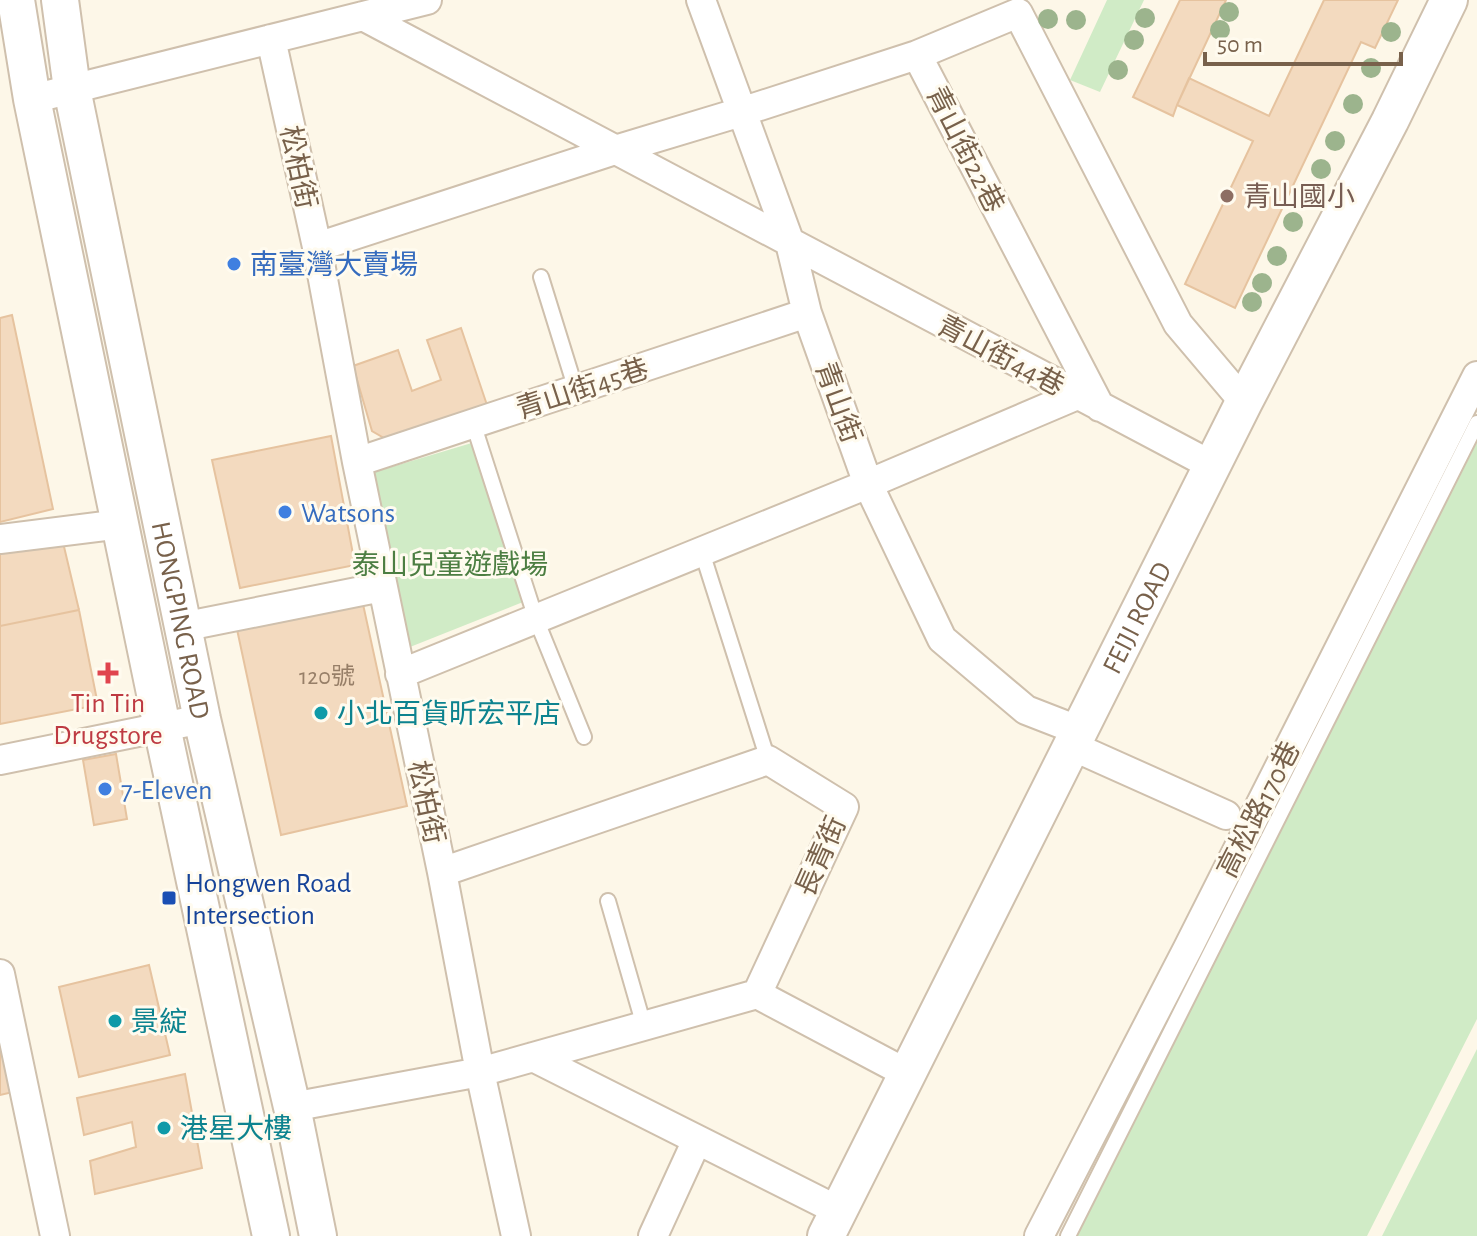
<svg xmlns="http://www.w3.org/2000/svg" width="1477" height="1236" viewBox="0 0 1477 1236" font-family="'Alegreya Sans','Noto Sans TC',sans-serif">
  <style>
    .green { fill: #d0ebc6 }
    .building { fill: #f3dabf; stroke: #e6c39f; stroke-width: 2 }
    .lines { fill: none; stroke-linecap: round; stroke-linejoin: round }
    .service-casing { stroke: #cfc0ad; stroke-width: 18 }
    .minor-casing { stroke: #cfc0ad; stroke-width: 32 }
    .tertiary-casing { stroke: #cfc0ad; stroke-width: 40 }
    .service { stroke: #fff; stroke-width: 14 }
    .minor { stroke: #fff; stroke-width: 28 }
    .tertiary { stroke: #fff; stroke-width: 36 }
    .tree { fill: #9cb48d }
    .education-dot { fill: #8d6e63; stroke: #fffbef; stroke-width: 3 }
    .shop-dot { fill: #3f7fe0; stroke: #fffbef; stroke-width: 3 }
    .health-dot { fill: #e0444e; stroke: #fffbef; stroke-width: 3 }
    .culture-dot { fill: #0f9aa8; stroke: #fffbef; stroke-width: 3 }
    .transit-dot { fill: #1a4fb4; stroke: #fffbef; stroke-width: 3 }
    .labels { text-anchor: middle; stroke-width: 6; stroke-linejoin: round; paint-order: stroke }
    .number-label { font-size: 24px; fill: #977f68 }
    .street-label { font-size: 28px; fill: #78614b; stroke: #fffbef }
    .education-label { font-size: 28px; fill: #785e54; stroke: #fffbef; text-anchor: start }
    .shop-label { font-size: 28px; fill: #366cbe; stroke: #fffbef; text-anchor: start }
    .park-label { font-size: 28px; fill: #4c7e42; stroke: #fffbef }
    .health-label { font-size: 28px; fill: #be3a42; stroke: #fffbef }
    .culture-label { font-size: 28px; fill: #0d838f; stroke: #fffbef; text-anchor: start }
    .transit-label { font-size: 28px; fill: #164399; stroke: #fffbef; text-anchor: start }
  </style>
  <rect width="100%" height="100%" fill="#fdf7e8"/>
  <path class="green" d="M1107,0H1144L1100,92L1070,80Z
    M475,442L528,600L405,649L368,474Z
    M1477,442V1019L1367,1236H1076Z
    M1477,1049V1236H1382Z"/>
  <path class="building" d="M1180,0H1226L1177,105L1173,116L1133,97Z
    M1324,0H1398L1375,48L1361,42L1235,308L1185,284L1253,141L1177,105L1189,78L1269,116Z
    M12,315L53,509L0,522V318Z
    M461,328L487,405L384,438L372,431L353,366L398,350L412,391L441,380L427,340Z
    M331,436L355,565L240,588L212,460Z
    M61,534L79,610L0,626V546Z
    M361,595L407,806L281,835L235,620Z
    M79,610L98,705L0,724V626Z
    M116,754L127,819L94,825L83,760Z
    M149,965L170,1055L79,1077L59,987Z
    M0,1028L13,1092L0,1095Z
    M185,1074L202,1168L95,1194L90,1161L136,1147L132,1122L84,1135L77,1098Z"/>
  <g class="lines">
    <defs>
      <path id="service" d="M541,277L576,390
        M473,423L536,619L584,737
        M702,552L768,760
        M608,901L644,1026
        M1068,1236L1477,423"/>
      <path id="minor" d="M701,0L790,243L807,313L868,484L942,639L1026,710L1080,731
        M363,16L1213,466
        M271,39L317,247L357,462L442,872L480,1072L516,1236
        M917,55L1018,13L1178,324L1244,402
        M32,99L427,0
        M317,247L615,150L741,112L917,55L1100,407
        M357,462L807,313
        M0,539L121,524
        M182,627L382,587
        M400,674L868,484L1077,395
        M1072,746L1226,815
        M0,760L202,719
        M0,974L55,1236
        M757,994L908,1074
        M533,1057L839,1211
        M292,1107L480,1072L757,994L844,807L768,760L442,872
        M653,1236L697,1140
        M1039,1236L1188,948L1477,376"/>
      <g id="tertiary">
        <path d="M16,0L32,99L162,727L271,1236"/>
        <path id="s1" d="M60,0L72,89L202,719L292,1107L318,1236"/>
        <path id="s2" d="M826,1236L1244,402L1390,121L1449,0"/>
      </g>
    </defs>
    <use href="#service" class="service-casing"/>
    <use href="#minor" class="minor-casing"/>
    <use href="#tertiary" class="tertiary-casing"/>
    <use href="#service" class="service"/>
    <use href="#minor" class="minor"/>
    <use href="#tertiary" class="tertiary"/>
  </g>
  <g class="tree">
    <circle cx="1229" cy="12" r="10"/>
    <circle cx="1145" cy="18" r="10"/>
    <circle cx="1048" cy="19" r="10"/>
    <circle cx="1076" cy="20" r="10"/>
    <circle cx="1220" cy="30" r="10"/>
    <circle cx="1391" cy="32" r="10"/>
    <circle cx="1134" cy="40" r="10"/>
    <circle cx="1371" cy="68" r="10"/>
    <circle cx="1118" cy="70" r="10"/>
    <circle cx="1353" cy="104" r="10"/>
    <circle cx="1335" cy="141" r="10"/>
    <circle cx="1321" cy="169" r="10"/>
    <circle cx="1309" cy="194" r="10"/>
    <circle cx="1293" cy="222" r="10"/>
    <circle cx="1277" cy="256" r="10"/>
    <circle cx="1262" cy="283" r="10"/>
    <circle cx="1252" cy="302" r="10"/>
  </g>
  <circle class="education-dot" cx="1227" cy="196" r="8"/>
  <g class="shop-dot">
    <circle cx="234" cy="264" r="8"/>
    <circle cx="285" cy="512" r="8"/>
    <circle cx="105" cy="789" r="8"/>
  </g>
  <path class="health-dot" d="M104 661h8v8h8v8h-8v8h-8v-8h-8v-8h8z"/>
  <g class="culture-dot">
    <circle cx="321" cy="713" r="8"/>
    <circle cx="115" cy="1021" r="8"/>
    <circle cx="164" cy="1128" r="8"/>
  </g>
  <rect class="transit-dot" x="161" y="890" width="16" height="16" rx="4"/>
  <g class="labels">
    <g class="number-label">
      <text x="327" y="684">120號</text>
    </g>
    <g class="street-label">
      <text transform="translate(966 149) rotate(63)" y="10">青山街22巷</text>
      <text transform="translate(299 167) rotate(78)" y="10">松柏街</text>
      <text transform="translate(1001 355) rotate(28)" y="10">青山街44巷</text>
      <text transform="translate(582 388) rotate(-18)" y="10">青山街45巷</text>
      <text transform="translate(839 402) rotate(70)" y="10">青山街</text>
      <text dy="10" stroke="none"><textPath href="#s2" startOffset="692">FEIJI ROAD</textPath></text>
      <text dy="10" stroke="none"><textPath href="#s1" startOffset="632">HONGPING ROAD</textPath></text>
      <text transform="translate(427 802) rotate(78)" y="10">松柏街</text>
      <text transform="translate(1258 809) rotate(-63)" y="10">高松路170巷</text>
      <text transform="translate(820 856) rotate(-66)" y="10">長青街</text>
    </g>
    <g class="education-label">
      <text x="1243" y="206">青山國小</text>
    </g>
    <g class="shop-label">
      <text x="250" y="274">南臺灣大賣場</text>
      <text x="301" y="522">Watsons</text>
      <text x="121" y="799">7-Eleven</text>
    </g>
    <g class="park-label">
      <text x="450" y="574">泰山兒童遊戲場</text>
    </g>
    <g class="health-label">
      <text x="108" y="712">Tin Tin<tspan x="108" dy="32">Drugstore</tspan></text>
    </g>
    <g class="culture-label">
      <text x="337" y="723">小北百貨昕宏平店</text>
      <text x="131" y="1031">景綻</text>
      <text x="180" y="1138">港星大樓</text>
    </g>
    <g class="transit-label">
      <text x="185" y="892">Hongwen Road<tspan x="185" dy="32">Intersection</tspan></text>
    </g>
  </g>
  <path d="M1205 52v12h196v-12" fill="none" stroke="#78614b" stroke-width="4"/>
  <text x="1217" y="52" font-size="24" fill="#78614b" stroke="#fffbef" stroke-width="6" paint-order="stroke">50 m</text>
</svg>
